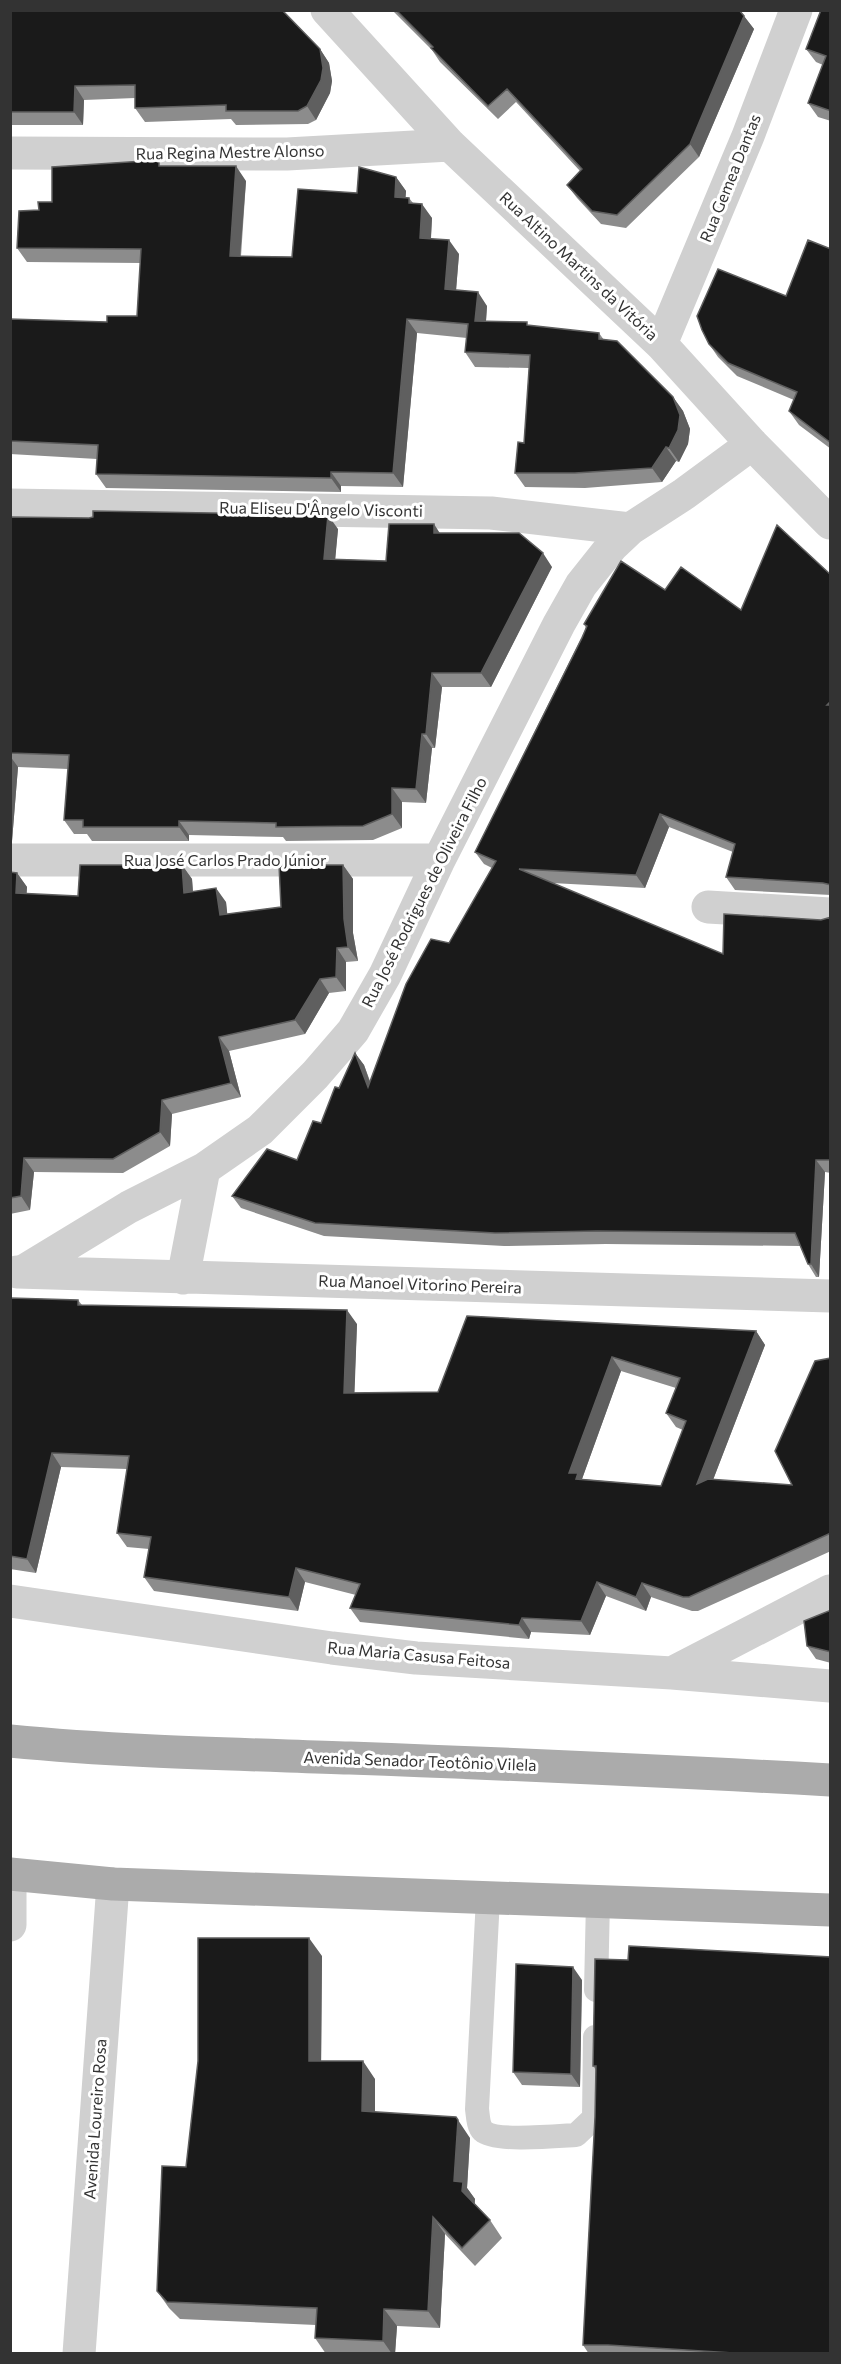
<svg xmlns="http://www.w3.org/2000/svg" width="841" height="2364" viewBox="0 0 841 2364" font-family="Commissioner,sans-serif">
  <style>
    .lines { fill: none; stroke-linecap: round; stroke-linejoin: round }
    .lane { stroke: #d0d0d0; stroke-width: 24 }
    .street { stroke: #d0d0d0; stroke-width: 33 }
    .primary { stroke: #ababab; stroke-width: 33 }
    .wall { fill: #8c8c8c; fill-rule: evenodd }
    .shaded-wall { fill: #5f5f5f }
    .building { fill: #1a1a1a; stroke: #5f5f5f; stroke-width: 1.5; fill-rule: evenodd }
    .labels { text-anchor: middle; stroke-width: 6; stroke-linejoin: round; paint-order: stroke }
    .street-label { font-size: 16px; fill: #333; stroke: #fff }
  </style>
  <rect width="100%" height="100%" fill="#fff"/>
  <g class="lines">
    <path class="lane" d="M488,1898L477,2109C478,2116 478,2126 483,2131C495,2142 558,2136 576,2135L594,2118L595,2037
      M596,1990L598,1901"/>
    <path class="street" d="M327,10L450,145L661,344L752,444L830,523
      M10,153L287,154L450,145
      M661,344L748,136L796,10
      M10,505L491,513L630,529
      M10,860H439
      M708,907L830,914
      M17,1272L830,1296
      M22,1272L129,1207L204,1169L260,1130L315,1075L353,1031L385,975L439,860L559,624L581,585L612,546L630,529L684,494L752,444
      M183,1278L204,1169
      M10,1601L332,1648L416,1658L672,1673L830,1686
      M672,1673L830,1591
      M10,1888V1925
      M79,2354L113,1884"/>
    <path class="primary" d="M10,1741C123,1752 237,1754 350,1758C510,1764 670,1771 830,1780
      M10,1874L113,1884L830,1910"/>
  </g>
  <path class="wall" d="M10,10L320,49L329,63L332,81L330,93L316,120L308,124L236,125L231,119L145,122L135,108V98L84,100L83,125H10Z
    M392,10H739L754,29L699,157L626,228L601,224L577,198L567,185L580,171L516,102L498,119L440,62L432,50Z
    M831,10V121L818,117L808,103L823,65L816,62L806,49Z
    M163,166L246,181L241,256L292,257L357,193L396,177L406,191L405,197L409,198L413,203L432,218L431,239L459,254L456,290L487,306L486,321L599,333L604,340L673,397L683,411L690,429L688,444L679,462L676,461L662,482L585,488L525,487L515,473L524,443L529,368L475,367L465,352L467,338L417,333L403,487L341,486V492L106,488L96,474L97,459L10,454V319L107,322L137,316L141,263L27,262L17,248L39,210L52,202Z
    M831,249V449L799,425L789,411L794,400L737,376L718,357L709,344L786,296Z
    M10,517L338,529L335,559L386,561L440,533L552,567L491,687H442L435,748H432L426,803L402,802V828L373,840L286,841L283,837L189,835V841H92L87,834H74L64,820L68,769L18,767L12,841L10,842Z
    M831,575V895L735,890L726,877L733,852L669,827L645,888L552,883L723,954L831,917V1173L825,1172L819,1277H816L808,1264L800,1246L606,1244L504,1246L324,1236L241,1208L232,1196L297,1160L321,1123L339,1088L355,1053L364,1065L370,1081L492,868L484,864L475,852L586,628L584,624L665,590L741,610Z
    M182,865L192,879L193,892L226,902L227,914L281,907L343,865L353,879V933L358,961L346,962V991L329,993L305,1034L229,1051L241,1097L172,1114L170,1146L123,1173L34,1172L30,1210L10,1214V872L17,873L27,887L26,894L78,896Z
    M10,1298L78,1300L82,1305L357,1324L354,1393L438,1392L467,1316L756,1331L765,1345L713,1480L792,1485L831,1358V1551L698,1611H692L651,1597L646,1611L606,1596L590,1635L531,1632L529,1639L360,1622L350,1608L356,1595L305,1582L298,1611L154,1591L144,1577L149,1549L127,1547L117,1533L127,1469L61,1467L36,1573L10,1569ZM621,1371L676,1388L666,1413L676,1427L683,1430L661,1486L582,1479Z
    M831,1610V1663L816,1659L807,1646Z
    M322,1956L321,2061L375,2079V2112L470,2138L467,2188L475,2199V2204L490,2220L502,2238L475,2266L445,2234L440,2328L397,2326L395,2354H326L315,2338L316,2325L180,2319L169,2308L157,2291L186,2167Z
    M595,1959L831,2354H589L583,2345L595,2117L596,2070L593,2066Z
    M582,1980L580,2087L522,2085L513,2072Z"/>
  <path class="shaded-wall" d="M744,16L754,29L699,157L690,144Z
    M320,49L329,63L332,81L330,93L316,120L307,106Z
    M75,86L84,100L83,125L74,112Z
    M236,166L246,181L239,270L230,256Z
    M396,177L406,191L405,211L395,197Z
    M422,204L432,218L430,252L420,238Z
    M449,240L459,254L455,303L445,289Z
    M478,292L487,306L485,335L475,321Z
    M407,319L417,333L403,487L393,473Z
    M673,397L683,411L690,429L688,444L679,462L669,448Z
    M666,447L676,461L662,482L652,468Z
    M331,472L341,486V492L331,478Z
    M328,515L338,529L334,573L324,559Z
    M434,524L443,538L434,533Z
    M543,553L552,567L491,687L481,673Z
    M432,673L442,687L435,748L426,734Z
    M422,734L432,748L426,803L416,789Z
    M10,756L18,767L12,841L10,838Z
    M392,788L402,802V828L392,814Z
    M660,814L669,827L645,888L636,875Z
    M179,821L189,835V841L179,827Z
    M182,865L192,879L194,907L184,893Z
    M343,865L353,879V933L358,961L348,947L344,919Z
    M17,873L27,887L26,907L16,893Z
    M216,888L226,902L229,929L220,915Z
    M337,948L346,962V991L336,977Z
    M320,979L329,993L305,1034L295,1020Z
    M219,1037L229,1051L241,1097L231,1083Z
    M355,1053L364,1065L376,1100L368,1087Z
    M162,1100L172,1114L170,1146L160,1132Z
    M24,1158L34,1172L30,1210L21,1196Z
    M816,1160L825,1172L819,1277L811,1264Z
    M347,1310L357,1324L354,1407L344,1393Z
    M756,1331L765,1345L706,1498L697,1484Z
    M612,1357L621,1371L582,1479L588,1487L569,1473Z
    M52,1453L61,1467L36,1573L27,1559Z
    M296,1568L305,1582L298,1611L289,1597Z
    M597,1582L606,1596L590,1635L581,1621Z
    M642,1583L651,1597L646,1611L636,1597Z
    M522,1618L531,1632L529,1639L519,1625Z
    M309,1938L322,1956L321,2078L309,2061Z
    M573,1967L582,1980L580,2087L571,2074Z
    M363,2061L375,2079V2128L362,2111Z
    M456,2117L470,2138L467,2188L475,2199L474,2209L454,2181Z
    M433,2217L445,2234L440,2328L428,2311Z
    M384,2309L397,2326L395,2354H392L383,2341Z"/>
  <path class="building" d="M10,10H282L320,49L323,68L321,80L307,106L298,111H226V105L135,108V85L75,86L74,112H10Z
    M396,10H739L744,16L690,144L617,215L592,211L567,185L582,169L507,89L488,106L431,48L433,47Z
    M821,10H831V111L808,103L826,56L806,49Z
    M159,160V166H236L230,256L292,257L298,189L357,193L359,167L396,177L395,197L409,198V203L422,204L420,238L449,240L445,289L478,292L475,321L527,322V325L599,333V339L617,341L673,397L680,415L678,430L669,448L666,447L652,468L575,473H515L518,442L524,443L530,355L465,352L468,324L407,319L393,473L331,472V478L96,474L98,445L10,441V319L107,322V316H137L141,249L17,248L19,211L39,210L38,202H52V167Z
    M808,240L831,249V443L789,411L797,392L728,363L709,344L702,330L697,316L718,269L786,296Z
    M93,511L328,515L324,559L386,561L389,524H434V533H519L543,553L481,673H432L426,734H422L416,789L392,788V814L363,826L276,827V823L179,821V827H83V820H64L69,755L10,753V517L89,518L93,517Z
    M777,525L831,575V701L827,705H831V885L823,883L726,877L735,844L660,814L636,875L519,869L723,954L724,914L821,920L831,917V1160H816L811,1264H808L795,1233L597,1231L495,1233L315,1223L232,1196L267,1149L297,1160L313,1121L321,1123L335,1087L339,1088L355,1053L368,1087L406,984L431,939L449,943L496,861L475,852L582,638L587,626L584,624L621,561L665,590L681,567L741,610Z
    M80,865H182L184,893L216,888L220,915L281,907L279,865H343L344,919L348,947L337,948L336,977L320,979L295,1020L219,1037L231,1083L162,1100L160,1132L113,1159L24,1158L21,1196L10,1198V872L17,873L16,893L78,896Z
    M10,1298L78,1300V1305L347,1310L344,1393L438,1392L467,1316L756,1331L697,1484L708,1479L792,1485L775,1451L815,1361L831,1358V1533L689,1597H683L642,1583L636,1597L597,1582L581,1621L522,1618L519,1625L350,1608L360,1584L296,1568L289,1597L144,1577L151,1537L117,1533L129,1456L52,1453L27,1559L10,1556ZM612,1357L680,1378L666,1413L686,1421L661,1486L576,1479L578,1473H569Z
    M831,1610V1652L807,1646L804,1621Z
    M198,1938H309V2061H363L362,2111L456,2117L458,2120L454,2181L463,2182L462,2191L490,2220L462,2248L433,2217L428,2311L384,2309L383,2341L315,2338L317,2308L167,2302L157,2291L162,2166L186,2167L198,2061Z
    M629,1946L831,1957V2354H749L608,2345H583L595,2117L596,2066H593L595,1959L628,1960Z
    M516,1964L573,1967L571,2074L513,2072Z"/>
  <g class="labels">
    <g class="street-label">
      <text transform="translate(230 152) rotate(-1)" y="6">Rua Regina Mestre Alonso</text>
      <text transform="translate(730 178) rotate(-68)" y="6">Rua Gemea Dantas</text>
      <text transform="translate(579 266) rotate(43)" y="6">Rua Altino Martins da Vitória</text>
      <text transform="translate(321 509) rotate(1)" y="6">Rua Eliseu D'Ângelo Visconti</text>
      <text x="225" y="866">Rua José Carlos Prado Júnior</text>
      <text transform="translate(424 892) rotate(-63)" y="6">Rua José Rodrigues de Oliveira Filho</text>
      <text transform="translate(420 1284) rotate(2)" y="6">Rua Manoel Vitorino Pereira</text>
      <text transform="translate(419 1655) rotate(5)" y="6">Rua Maria Casusa Feitosa</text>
      <text transform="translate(420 1761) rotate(2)" y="6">Avenida Senador Teotônio Vilela</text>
      <text transform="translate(95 2119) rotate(-86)" y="6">Avenida Loureiro Rosa</text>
    </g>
  </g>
  <rect width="841" height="2364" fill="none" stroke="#333333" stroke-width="24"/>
</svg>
